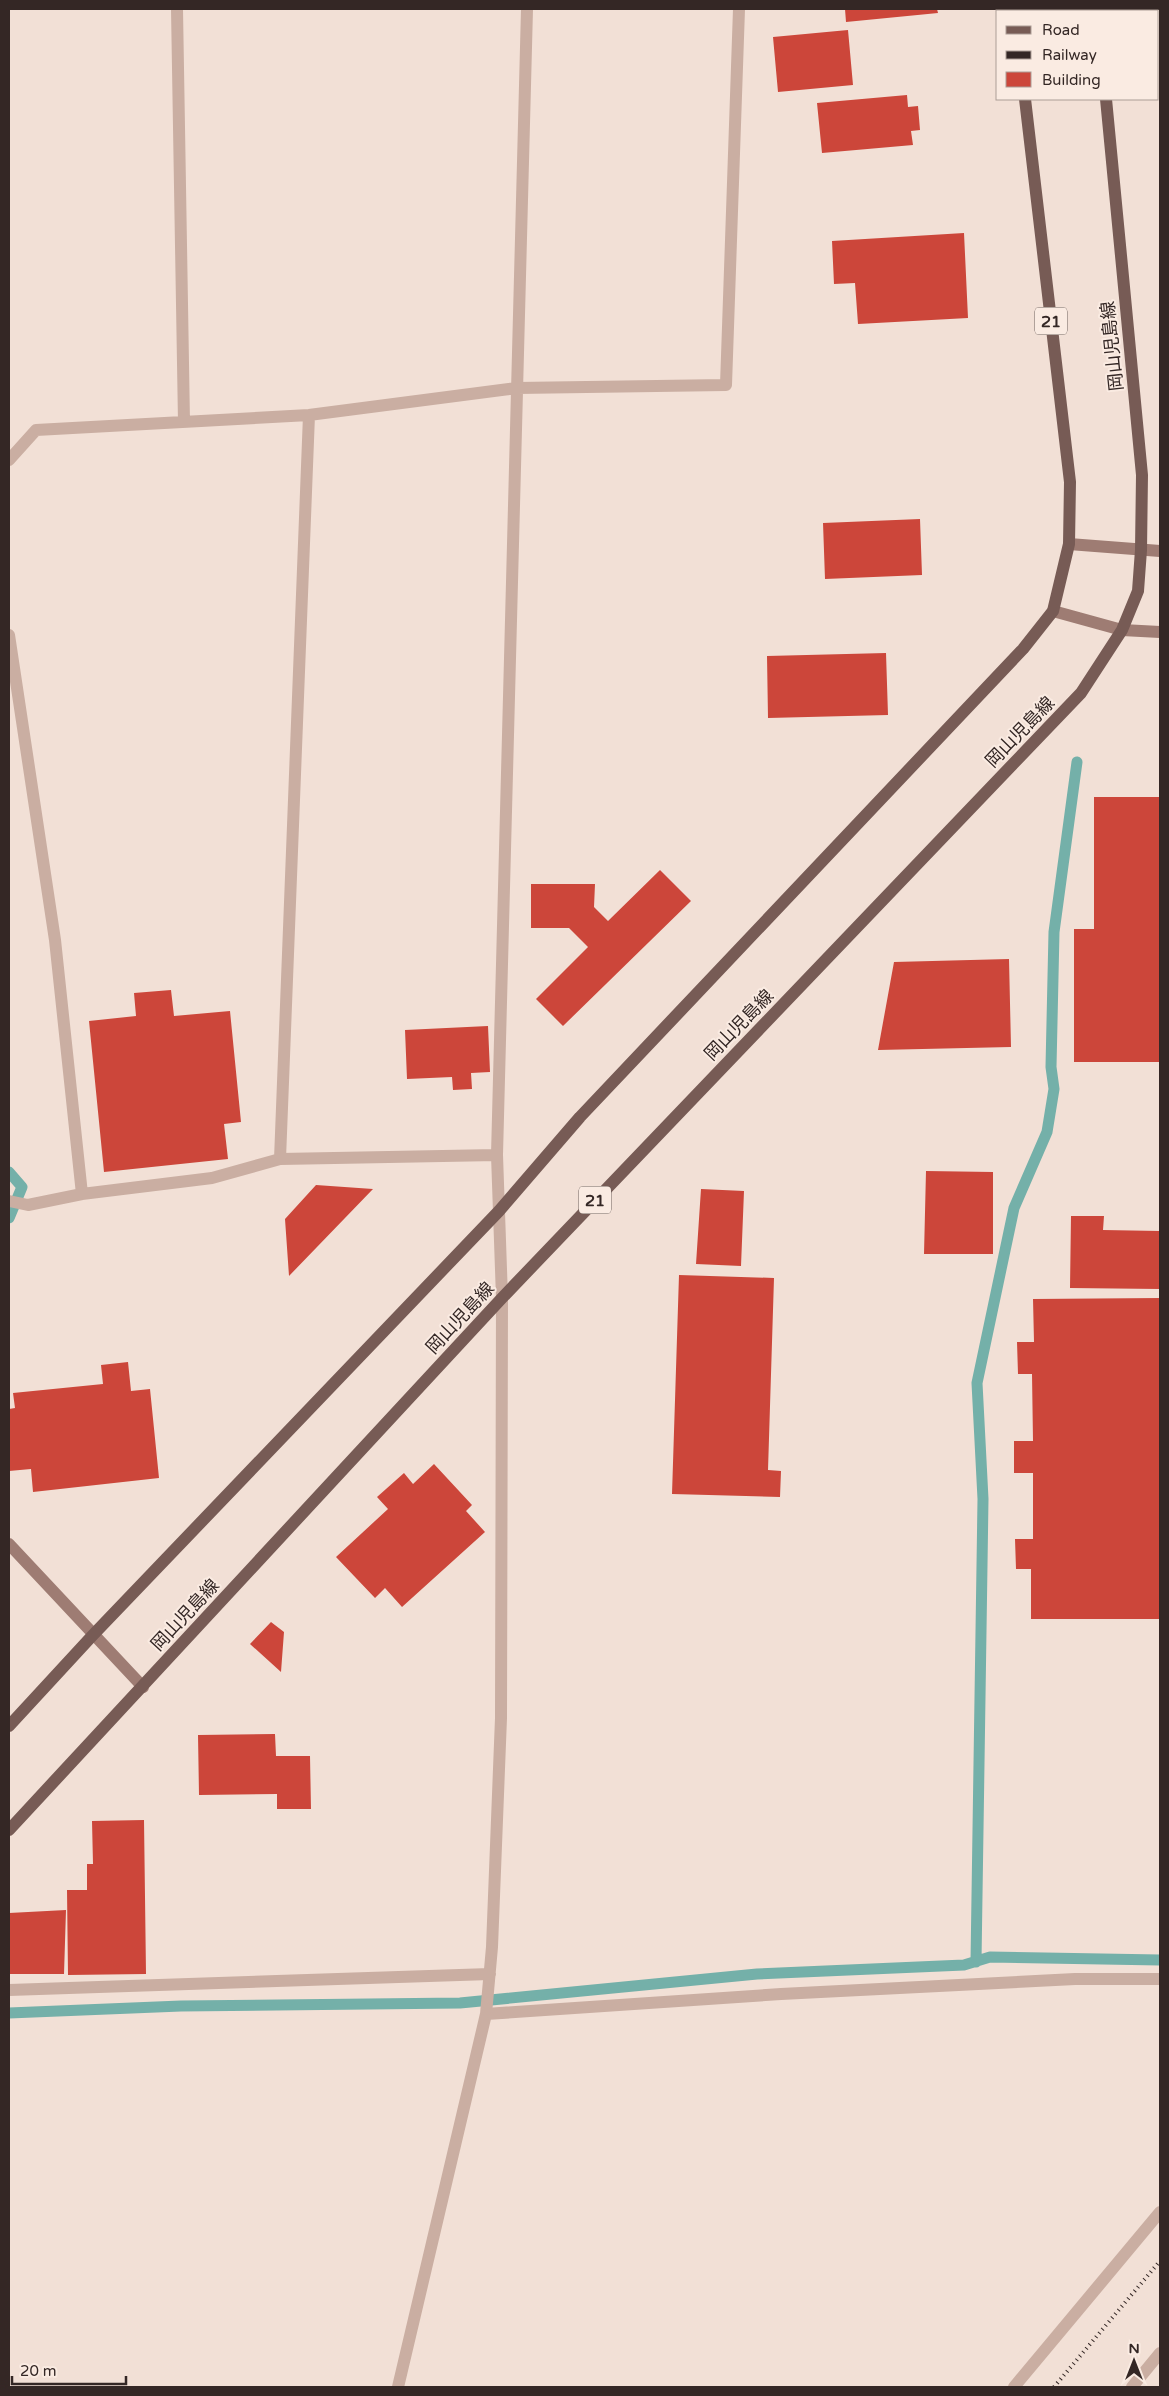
<svg xmlns="http://www.w3.org/2000/svg" width="1169" height="2396" viewBox="0 0 1169 2396" font-family="'Varela Round','Noto Sans JP',sans-serif">
  <style>
    .lines { fill: none; stroke-linecap: round; stroke-linejoin: round }
    .stream { stroke: #74b0a9; stroke-width: 11 }
    .building { fill: #cc463a }
    .street { stroke: #caaea2; stroke-width: 12 }
    .secondary { stroke: #9e7c73; stroke-width: 12 }
    .primary { stroke: #775b55; stroke-width: 12 }
    .rail { stroke: #342725; stroke-width: 4; stroke-dasharray: 1 4; stroke-linecap: butt }
    .labels { text-anchor: middle; stroke-width: 4; stroke-linejoin: round; paint-order: stroke }
    .shield { fill: #faebe2; stroke: #6f625e; stroke-width: 1 }
    .shield-label { font-size: 16px; font-weight: bold; fill: #342725 }
    .street-label { font-size: 18px; fill: #342725; stroke: #faebe2 }
  </style>
  <rect width="100%" height="100%" fill="#f2e0d6"/>
  <g class="lines">
    <path class="stream" d="M9,1172L22,1187L9,1218
      M976,1962L983,1499L977,1383L1014,1208L1047,1132L1054,1089L1051,1067L1054,932L1077,762
      M9,2013L181,2006L460,2003L757,1974L964,1965L990,1957L1160,1960"/>
  </g>
  <path class="building" d="M845,9H937L938,13L846,22Z
    M848,30L853,85L778,92L773,37Z
    M907,95L908,107L918,106L920,130L911,131L913,145L822,153L817,103Z
    M964,233L968,318L858,324L855,283L834,284L832,241Z
    M920,519L922,575L825,579L823,523Z
    M886,653L888,715L768,718L767,656Z
    M1094,797H1160V1062H1074V929H1094Z
    M660,870L691,901L563,1026L536,999L588,947L569,928H531V884H595L594,907L608,921Z
    M1009,959L1011,1047L878,1050L894,962Z
    M171,990L174,1016L230,1011L241,1122L224,1124L228,1159L104,1172L89,1021L136,1016L134,993Z
    M488,1026L490,1072L471,1073L472,1089L453,1090L452,1077L407,1079L405,1030Z
    M926,1171L993,1172V1254H924Z
    M316,1185L373,1189L289,1276L285,1219Z
    M701,1189L744,1191L741,1266L696,1264Z
    M1071,1216H1104L1103,1230L1160,1231V1289L1070,1288Z
    M679,1275L774,1278L768,1470L781,1471L780,1497L672,1494Z
    M1160,1298V1619H1031V1569H1016L1015,1539H1033V1473H1014V1441H1033L1032,1374H1018L1017,1342H1034L1033,1299Z
    M128,1362L131,1391L150,1389L159,1478L33,1492L31,1469L9,1471V1409L15,1408L13,1393L103,1384L101,1365Z
    M434,1464L472,1505L466,1511L485,1532L402,1607L385,1588L375,1598L336,1557L388,1509L377,1497L404,1473L413,1484Z
    M271,1622L284,1632L281,1672L250,1644Z
    M275,1734L276,1756H310L311,1809H277V1794L199,1795L198,1735Z
    M144,1820L146,1974L68,1975L67,1890H87V1864H93L92,1821Z
    M66,1910L64,1974H9V1913Z"/>
  <g class="lines">
    <path class="street" d="M177,9L184,422
      M9,460L36,430L309,415L517,388L726,385L739,9
      M9,635L55,940L82,1194
      M280,1159L309,415
      M9,1201L28,1205L82,1194L212,1178L280,1159L497,1155
      M9,1990L490,1974
      M486,2014L781,1994L1075,1979H1160
      M398,2387L486,2014L492,1947L501,1718L502,1298L497,1155L527,9
      M1014,2387L1160,2212
      M1132,2387L1160,2353"/>
    <path class="secondary" d="M1069,544L1160,551
      M1053,611L1122,630L1160,632
      M9,1544L143,1687"/>
    <path class="primary" d="M1015,9V11
      M1097,9V11
      M9,1726L92,1636L499,1211L580,1117L1023,649L1053,611L1069,544L1070,482L1025,99
      M9,1830L502,1298L1081,693L1122,630L1138,591L1141,550L1142,475L1106,99"/>
    <path class="rail" d="M1054,2387L1160,2261"/>
  </g>
  <g class="labels">
    <g class="shield">
      <rect x="1035" y="307.5" width="32" height="27" rx="4"/>
      <rect x="579" y="1186.5" width="32" height="27" rx="4"/>
    </g>
    <g class="shield-label">
      <text x="1051" y="327">21</text>
      <text x="595" y="1206">21</text>
    </g>
    <g class="street-label">
      <text transform="translate(1112 346) rotate(-96)" y="6">岡山児島線</text>
      <text transform="translate(1020 732) rotate(-46)" y="6">岡山児島線</text>
      <text transform="translate(739 1025) rotate(-46)" y="6">岡山児島線</text>
      <text transform="translate(460 1318) rotate(-47)" y="6">岡山児島線</text>
      <text transform="translate(185 1615) rotate(-47)" y="6">岡山児島線</text>
    </g>
  </g>
  <rect width="1169" height="2396" fill="none" stroke="#342725" stroke-width="20"/>
  <rect x="996" y="10" width="162" height="90" fill="#faebe2" stroke="#ab9d96"/>
  <rect x="1006" y="26" width="25" height="8" fill="#775b55" stroke="#ab9d96"/>
  <text x="1042" y="35" font-size="15" fill="#342725">Road</text>
  <rect x="1006" y="51" width="25" height="8" fill="#342725" stroke="#ab9d96"/>
  <text x="1042" y="60" font-size="15" fill="#342725">Railway</text>
  <rect x="1006" y="72" width="25" height="15" fill="#cc463a" stroke="#ab9d96"/>
  <text x="1042" y="85" font-size="15" fill="#342725">Building</text>
  <g transform="translate(1134 2361)" stroke="#faebe2" stroke-width="4" paint-order="stroke">
  <path d="M0-4L9 19L0 12L-9 19Z" fill="#342725"/>
  <text y="-8" font-size="14" font-weight="bold" text-anchor="middle" fill="#342725">N</text>
  </g>
  <path d="M12 2376v8h114v-8" fill="none" stroke="#342725" stroke-width="2.5"/>
  <text x="20" y="2376" font-size="15" fill="#342725" stroke="#faebe2" stroke-width="4" paint-order="stroke">20 m</text>
</svg>
